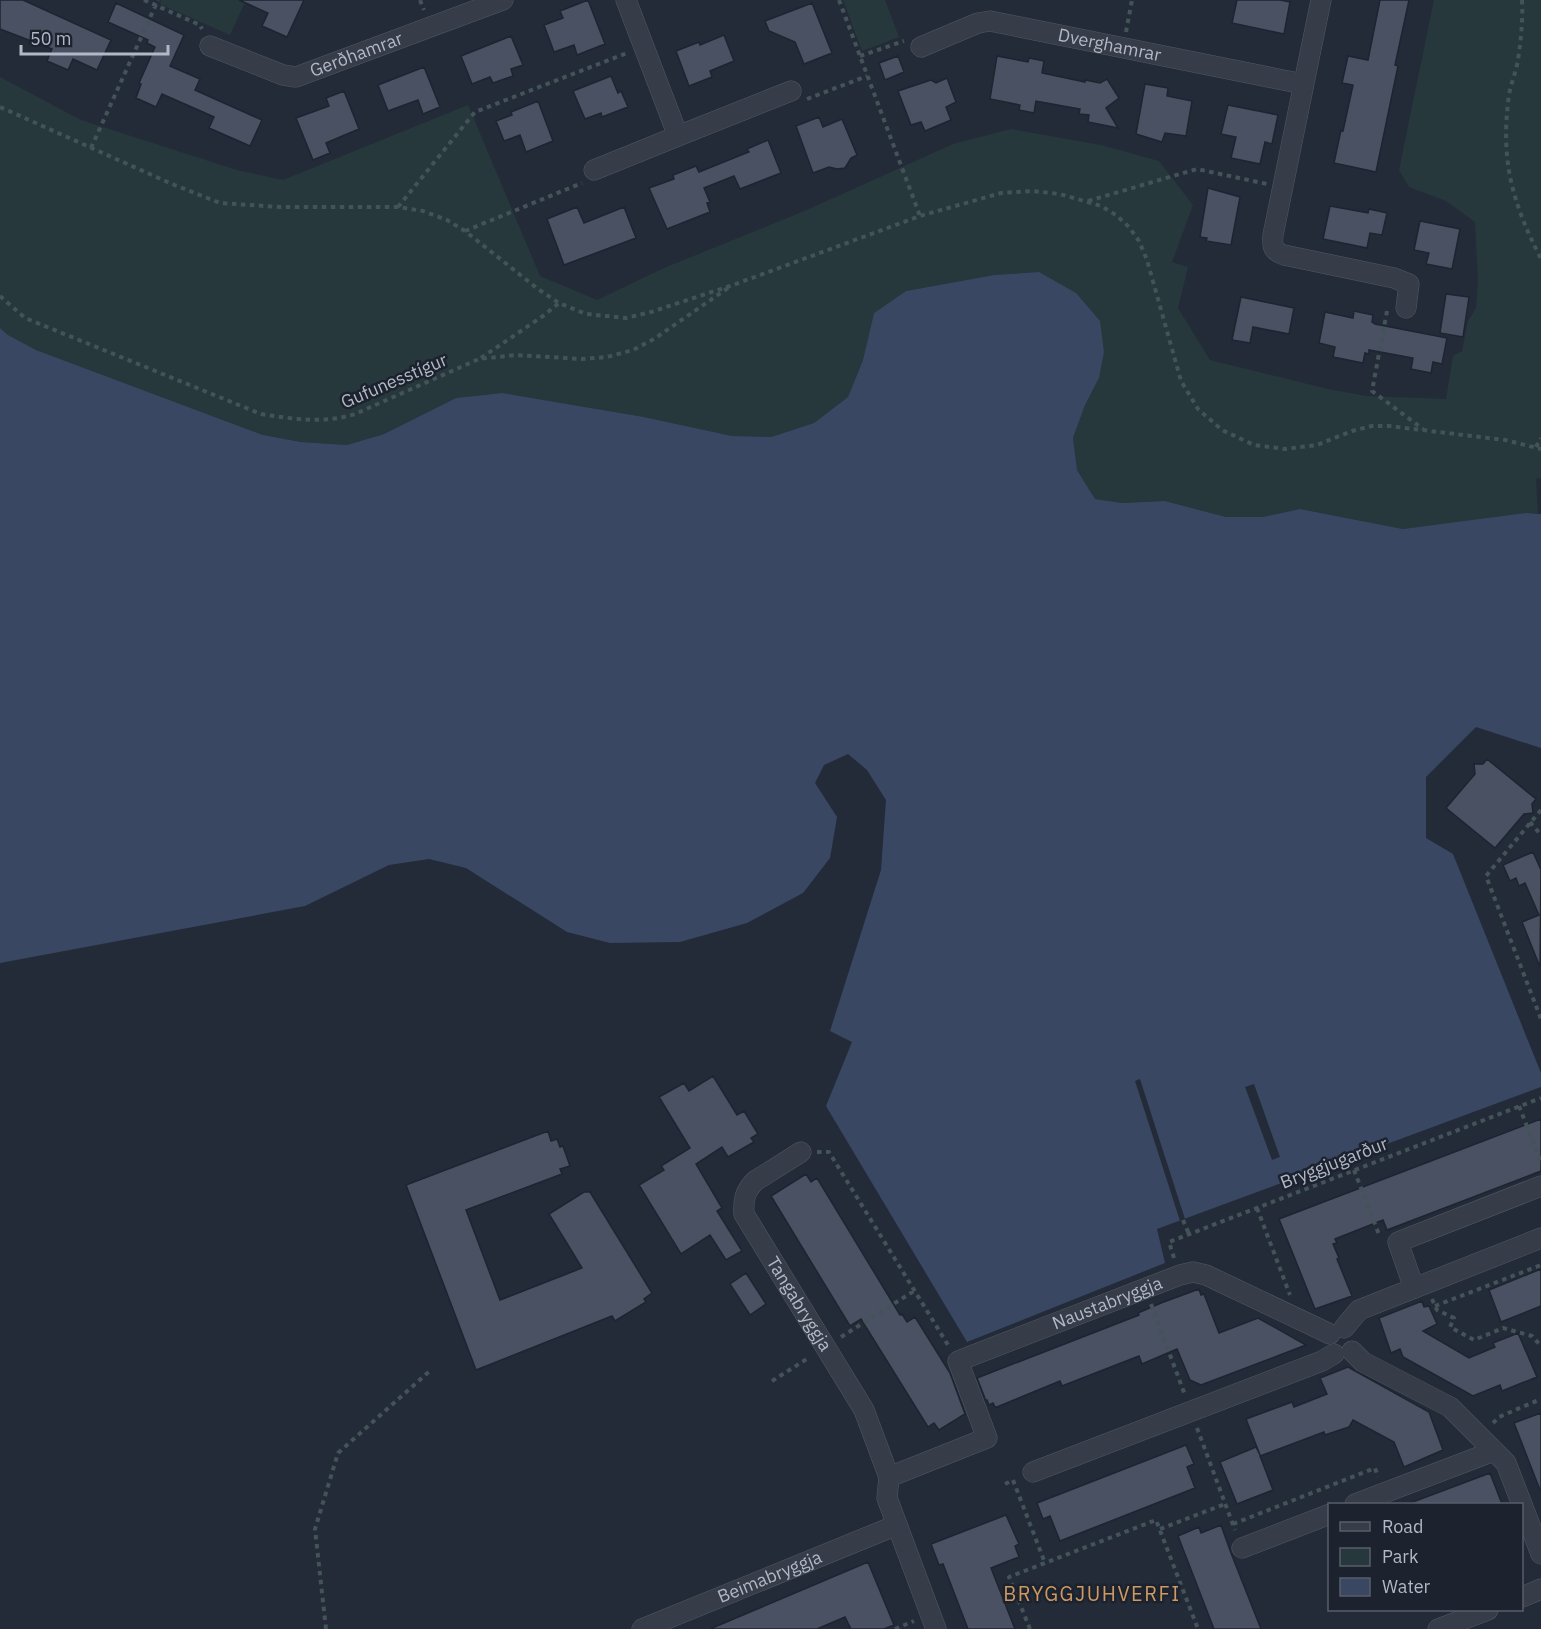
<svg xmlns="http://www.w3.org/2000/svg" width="1541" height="1629" viewBox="0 0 1541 1629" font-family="'IBM Plex Sans',sans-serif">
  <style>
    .green { fill: #26383b }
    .water { fill: #394762 }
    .pier { fill: #232b39 }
    .building { fill: #495162; stroke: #1e2430; stroke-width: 1.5 }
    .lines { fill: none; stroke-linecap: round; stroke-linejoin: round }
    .minor-casing { stroke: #525864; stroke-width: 21 }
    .path { stroke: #435357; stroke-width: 4; stroke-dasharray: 4.5 4.5; stroke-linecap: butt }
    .minor { stroke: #363d49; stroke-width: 20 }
    .labels { text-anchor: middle; stroke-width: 5; stroke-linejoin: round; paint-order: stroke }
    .street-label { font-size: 18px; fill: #b2b8c5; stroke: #1c222e }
    .neighbourhood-label { font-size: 20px; letter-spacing: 1.5px; fill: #ce9a64; stroke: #1c222e }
  </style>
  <rect width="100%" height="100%" fill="#232b39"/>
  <path class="green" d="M161,0H246L230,35L160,4Z
    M843,0H885L899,37L862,51Z
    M1434,0H1541V478L1536,479L1538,513L1403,529L1300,509L1263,517H1226L1165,501L1122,503L1095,499L1077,470L1073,438L1085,405L1099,378L1039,272L994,275L906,291L874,313L863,360L848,397L814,423L771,437L732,436L644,417L502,393L456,398L384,434L347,445L301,442L263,435L36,350L8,335L0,328V77L81,120L237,170L283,180L468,105L540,276L597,300L664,268L807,210L953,144L1011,129L1101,145L1159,161L1193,205L1172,262L1188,267L1178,308L1210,360L1328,389L1366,396L1446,399L1453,356L1462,351L1468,321L1476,308L1478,281L1475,222L1446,201L1409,187L1399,170Z"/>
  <path class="water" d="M1039,272L1076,293L1100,321L1104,352L1099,378L1085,405L1073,438L1077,470L1095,499L1122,503L1165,501L1226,517H1263L1300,509L1403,529L1526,513L1541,514V748L1476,727L1426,777V838L1453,854L1541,1073V1087L1157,1229L1165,1263L967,1342L826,1106L852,1042L830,1031L881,870L886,800L867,770L848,754L824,765L815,783L837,817L830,858L803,893L747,923L680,942L610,943L567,932L466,868L429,859L389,865L305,906L0,963V328L8,335L36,350L263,435L301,442L347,445L384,434L456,398L502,393L644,417L732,436L771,437L814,423L848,397L863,360L874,313L906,291L994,275Z"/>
  <path class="pier" d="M1140,1079L1185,1219L1183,1220L1180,1221L1135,1081Z
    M1254,1084L1280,1157L1272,1160L1245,1087Z"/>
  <path class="building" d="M0,0H23L111,40L97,70L73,59L68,70L47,61L52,49L0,29Z
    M239,0H304L287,37L262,26L268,13Z
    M588,0L605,44L577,55L574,45L554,52L544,25L563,18L560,11Z
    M1237,0H1280L1290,2L1284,34L1232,23Z
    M1380,0H1409L1395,65L1398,66L1376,172L1334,163L1341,130L1343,131L1353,85L1342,83L1348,56L1368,60Z
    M116,3L184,35L170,66L200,79L195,90L262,120L250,146L209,128L214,117L162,94L156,107L136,98L141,84L139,83L155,47L147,43L148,40L108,22Z
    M812,3L832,53L804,64L795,42L769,31L765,21Z
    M724,35L734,61L710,71L712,77L689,86L676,51L699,42L700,45Z
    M511,36L523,65L511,69L513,76L493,83L490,77L472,84L461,56Z
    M898,56L904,72L885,80L879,63Z
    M997,56L1028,62L1029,58L1044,61L1042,73L1085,82V80L1100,83L1107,79L1119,98L1106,108L1118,128L1088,122L1089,115L1079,114L1080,109L1036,101L1034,113L1019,110L1020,105L990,99Z
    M424,67L440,107L423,114L418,100L388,111L378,85Z
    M611,76L618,93L621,91L628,107L602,117L601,113L585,119L573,91Z
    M947,78L956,102L946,107L951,120L925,131L921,122L911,125L898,91L931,80L936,83Z
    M1145,84L1168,88L1167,96L1192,101L1186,136L1165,133L1162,142L1136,134Z
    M344,91L359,129L326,143L330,153L313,160L296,118L329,106L326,98Z
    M538,101L553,141L526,152L520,135L504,141L496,121L512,115L511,112Z
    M1228,105L1278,115L1272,144L1265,142L1260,164L1231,158L1236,137L1221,134Z
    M819,117L823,127L842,119L857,155L851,158L845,168L837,169L829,167L813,173L796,126Z
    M768,140L781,173L740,189L734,176L704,188L710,202L707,203L710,212L667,229L649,188L674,179L673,175L696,166L699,172L749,152L747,149Z
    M1208,188L1240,197L1231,245L1206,241L1207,238L1200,237Z
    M1330,206L1368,213L1369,209L1387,213L1382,235L1370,233L1367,248L1323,239Z
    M577,207L584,223L624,207L636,238L564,265L547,219Z
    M1420,221L1460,229L1452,269L1426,264L1429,253L1414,250Z
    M1446,294L1469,297L1463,337L1440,333Z
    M1241,297L1294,308L1289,334L1253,327L1250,343L1232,340Z
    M1354,311L1373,315L1372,322L1375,324L1447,338L1442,364L1433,362L1431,373L1411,369L1413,358L1369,350V354L1365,353L1363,363L1333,357L1335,347L1319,343L1325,312L1353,318Z
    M1487,759L1536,799L1532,804L1533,813L1524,814L1495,848L1446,808L1475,774L1474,764H1483Z
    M1533,852L1541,870L1540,967L1522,922L1539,915L1525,883L1519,886L1516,878L1510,881L1503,865Z
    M713,1076L737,1115L744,1111L758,1134L751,1138L754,1142L728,1157L722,1147L696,1164L722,1208L717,1211L742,1251L726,1260L710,1235L681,1254L639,1185L664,1170L661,1166L690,1148L659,1097L684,1083L689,1091Z
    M1541,1119V1171L1387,1230L1383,1220L1335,1239L1337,1243L1333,1244L1339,1258L1337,1259L1352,1296L1315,1309L1279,1219Z
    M548,1131L551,1141L557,1139L560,1147L563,1146L570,1166L560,1169L562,1174L466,1210L500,1300L582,1268L549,1214L584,1192H590L652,1293L644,1299L646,1302L615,1321L612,1316L476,1370L406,1185Z
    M806,1174L811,1182L817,1178L900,1315L902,1314L907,1322L915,1317L950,1373L965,1414L939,1430L934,1423L928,1427L861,1319L850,1326L771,1196Z
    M1541,1269V1306L1501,1322L1489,1290Z
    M746,1273L766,1304L750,1315L730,1284Z
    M1199,1289L1201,1295L1204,1294L1219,1333L1258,1318L1306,1345L1201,1385L1190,1380L1177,1349L1142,1364L1139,1356L1062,1386L1060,1381L997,1407H995L993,1403L989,1405L987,1400L986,1401L977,1378L1139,1315L1138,1313L1161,1303Z
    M1422,1301L1424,1307L1429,1306L1437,1324L1423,1331L1469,1358L1495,1347L1493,1343L1518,1333L1537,1377L1502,1391L1500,1385L1473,1396L1403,1357L1400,1349L1391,1353L1379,1318Z
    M1348,1367L1429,1412L1443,1450L1404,1467L1394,1442L1353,1420L1349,1427L1325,1435L1324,1432L1260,1456L1273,1490L1237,1504L1220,1462L1256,1447L1260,1455L1246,1419L1292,1402L1294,1407L1327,1394L1320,1378Z
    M1541,1413V1490H1540L1514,1423Z
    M1186,1445L1194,1464L1187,1467L1195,1488L1060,1541L1050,1516L1043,1519L1037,1503Z
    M1490,1473L1502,1504H1411L1410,1503Z
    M1006,1515L1019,1544L1015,1546L1019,1557L991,1568L1015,1629H968L943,1564L939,1565L931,1544Z
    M1221,1525L1231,1553L1261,1629H1214L1178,1536L1199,1527L1201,1533Z
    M868,1562L894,1625L884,1629H851L845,1617L817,1629H710Z"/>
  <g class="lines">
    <defs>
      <g id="minor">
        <path d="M626,0L678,136L791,91"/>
        <path d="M1321,0L1273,235C1272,247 1273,251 1284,255L1394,278L1409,284L1406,308"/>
        <path id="s1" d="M210,46L283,75L296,77L503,0"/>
        <path id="s2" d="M921,47L978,23L990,21L1303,84"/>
        <path d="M594,170L678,136"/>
        <path id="s3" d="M801,1152L755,1181C745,1191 743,1200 744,1214L864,1410L889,1477L887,1498L936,1629"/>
        <path d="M1414,1288L1398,1242L1541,1186"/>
        <path d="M1344,1328L1359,1310L1541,1238"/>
        <path d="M1352,1351L1363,1362L1450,1407L1506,1463L1541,1554"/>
        <path d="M1033,1472L1322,1361L1334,1354"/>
        <path id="s4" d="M889,1477L987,1438L958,1361L1180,1275L1193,1272L1206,1275L1330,1334"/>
        <path d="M1355,1504L1494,1451"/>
        <path d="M1242,1548L1330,1514"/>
        <path d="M1522,1597L1541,1589"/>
        <path id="s5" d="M642,1629L897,1525"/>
        <path d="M1438,1629L1488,1610"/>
      </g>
    </defs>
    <use href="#minor" class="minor-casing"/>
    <path class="path" d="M144,0L200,25L202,29
      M420,0L424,10
      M839,0L920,216
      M1522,0C1523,20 1521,40 1518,60C1516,72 1511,83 1509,95C1500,160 1512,202 1541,259
      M1126,32L1132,0
      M860,56L904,41
      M807,99L867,76
      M0,107L172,184L220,203L280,207H398L423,211L447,220L465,231L538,289L559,303L586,314L626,318L651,312L733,285L920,216L1001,193L1033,191L1060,194L1101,206L1116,215L1129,227L1139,241L1147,260L1181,381L1198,409L1222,430L1254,445L1285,449L1317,445L1352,431L1372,426H1389L1505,440L1541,449
      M91,148L158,0
      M1088,201L1197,169L1267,184
      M398,207L475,112L627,53
      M465,231L582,183
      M0,296L25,318L261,414C293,419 324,424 355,414L479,359L515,355L582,359L607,357L633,350L654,339L728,288
      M1387,311L1372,391L1423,429
      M481,358L543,316L559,303
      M1536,447L1541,438
      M1541,810L1486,876L1541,1019
      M1530,822L1541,835
      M1519,1106L1541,1162
      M817,1152H829L948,1345
      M1354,1170L1380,1237
      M1257,1208L1290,1295
      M1183,1220L1189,1234
      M1174,1258L1169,1242L1541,1098
      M1432,1299L1437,1310L1454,1318L1450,1327L1474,1340L1503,1328L1532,1336L1541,1346
      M1151,1304L1185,1395
      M1435,1306L1541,1265
      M841,1337L914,1291
      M772,1381L810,1357
      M1493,1423L1499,1417L1541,1399
      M1197,1428L1235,1530
      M1013,1480L1045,1563
      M1005,1484L1013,1480
      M1233,1524L1375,1468L1378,1477
      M1160,1529L1225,1504
      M326,1629L315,1529L338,1453L432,1369
      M895,1629L914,1621
      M1030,1629L1009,1577L1156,1520L1198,1629"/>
    <use href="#minor" class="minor"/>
  </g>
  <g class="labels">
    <g class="street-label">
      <text dy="6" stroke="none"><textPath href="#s2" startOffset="196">Dverghamrar</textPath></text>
      <text dy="6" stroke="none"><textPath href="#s1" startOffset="156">Gerðhamrar</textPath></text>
      <text transform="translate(394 381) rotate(-23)" y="6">Gufunesstígur</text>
      <text transform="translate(1334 1163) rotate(-21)" y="6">Bryggjugarður</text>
      <text dy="6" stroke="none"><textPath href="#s4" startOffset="348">Naustabryggja</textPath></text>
      <text dy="6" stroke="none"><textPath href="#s3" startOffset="196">Tangabryggja</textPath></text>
      <text dy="6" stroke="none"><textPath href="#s5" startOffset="138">Beimabryggja</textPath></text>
    </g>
    <g class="neighbourhood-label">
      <text x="1092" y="1601">BRYGGJUHVERFI</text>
    </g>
  </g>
  <rect x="1328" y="1503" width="195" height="108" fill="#1c222e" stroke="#585e6a" stroke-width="1.5"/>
  <rect x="1340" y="1522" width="30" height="9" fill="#363d49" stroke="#585e6a" stroke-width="1.5"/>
  <text x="1382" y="1533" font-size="18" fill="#b2b8c5">Road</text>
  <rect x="1340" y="1548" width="30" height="18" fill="#26383b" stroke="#585e6a" stroke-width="1.5"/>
  <text x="1382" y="1563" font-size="18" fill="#b2b8c5">Park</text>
  <rect x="1340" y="1578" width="30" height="18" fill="#394762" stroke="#585e6a" stroke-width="1.5"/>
  <text x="1382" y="1593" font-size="18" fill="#b2b8c5">Water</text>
  <path d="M21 45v9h147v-9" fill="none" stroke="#b2b8c5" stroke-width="3"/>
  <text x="30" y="45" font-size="18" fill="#b2b8c5" stroke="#1c222e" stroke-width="4.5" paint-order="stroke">50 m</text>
</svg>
